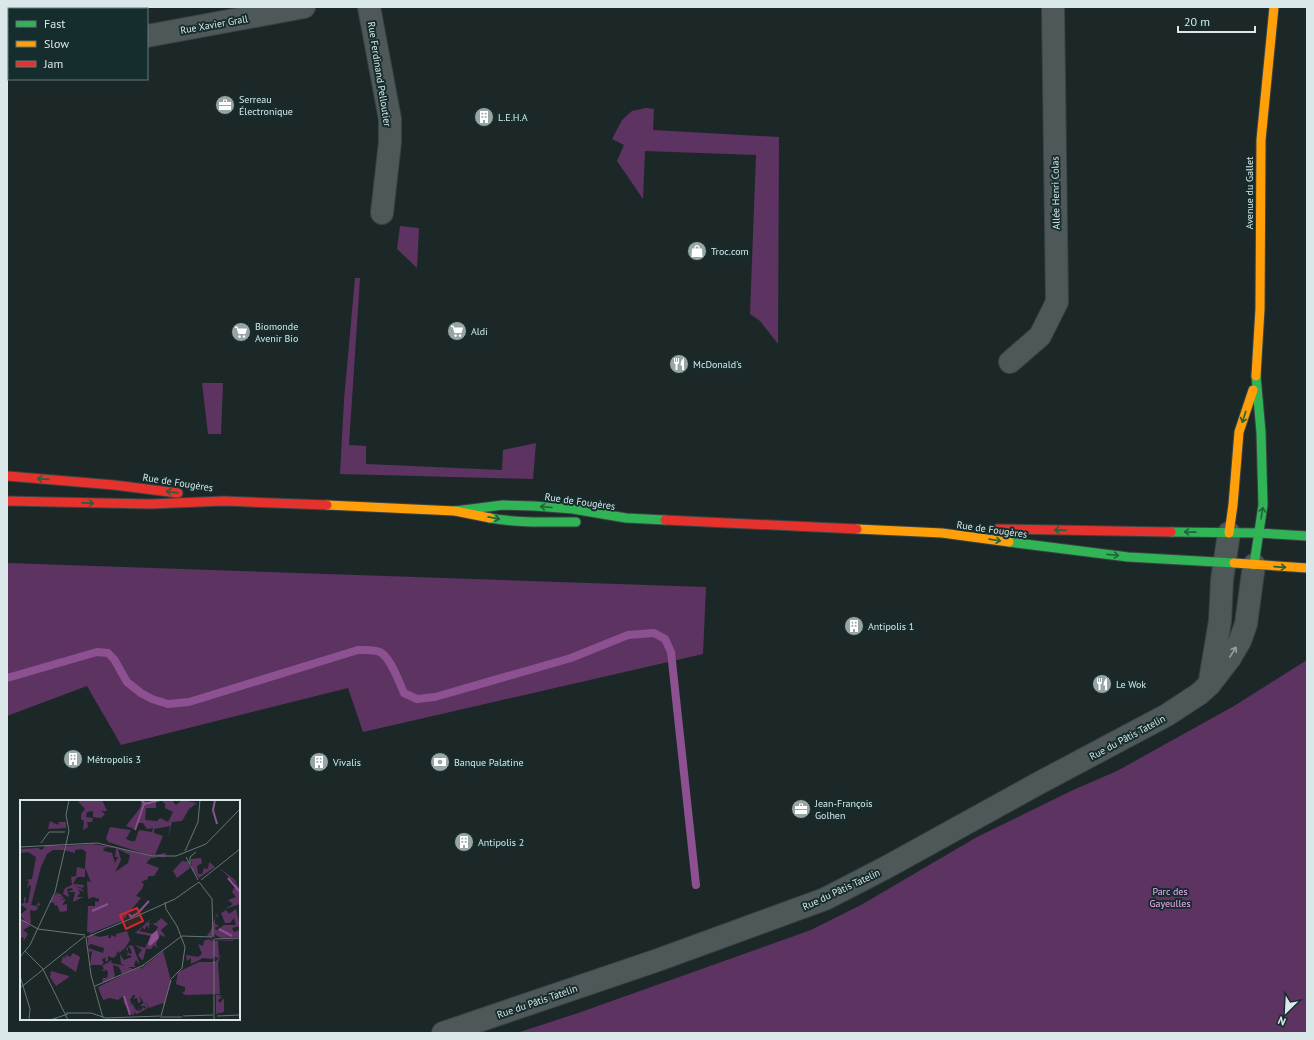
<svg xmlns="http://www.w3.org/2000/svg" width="1314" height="1040" viewBox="0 0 1314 1040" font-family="'PT Sans',sans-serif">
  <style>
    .green { fill: #5d3361 }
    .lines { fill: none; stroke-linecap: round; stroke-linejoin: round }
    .stream { stroke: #8d5191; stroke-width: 8 }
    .street-casing { stroke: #394343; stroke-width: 24 }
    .fast-casing { stroke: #394343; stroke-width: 11 }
    .slow-casing { stroke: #394343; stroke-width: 11 }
    .jam-casing { stroke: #394343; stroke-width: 11 }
    .street { stroke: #4f5859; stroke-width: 22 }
    .fast { stroke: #30b455; stroke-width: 9 }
    .slow { stroke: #ff9f0a; stroke-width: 9 }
    .jam { stroke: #e5322d; stroke-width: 9 }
    .oneway { stroke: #20633e }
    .oneway2 { stroke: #95a0a1 }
    .labels { text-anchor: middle; stroke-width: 4; stroke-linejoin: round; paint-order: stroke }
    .street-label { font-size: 10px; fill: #dbe8e9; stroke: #162d2e }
    .poi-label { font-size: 10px; fill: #dbe8e9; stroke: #162d2e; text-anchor: start }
    .park-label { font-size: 10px; fill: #f6aef8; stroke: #162d2e }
    .inset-river { fill: none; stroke: #8d5191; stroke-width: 2 }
    .inset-road { fill: none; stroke: #687575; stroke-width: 1 }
    .view { fill: #d62828; fill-opacity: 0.15; stroke: #d62828; stroke-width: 2 }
    .inset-edge { fill: none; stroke: #dbe8e9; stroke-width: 2 }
  </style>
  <rect width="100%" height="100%" fill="#1c2828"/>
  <path class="green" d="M646,108L654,109L653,130L779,137L778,344L760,321L750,314L756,155L645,151L643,199L617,161L624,145L612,139L622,120L632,111Z
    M400,226L419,228L417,268L397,249Z
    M355,278H360L349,445L366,446V464L502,470L503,450L536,443L533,479L340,474L344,400Z
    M202,383H223L221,434H208Z
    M7,563L706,587L703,654L363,732L348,688L121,745L87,686L7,716Z
    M1307,660V1033H517L581,1012L811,930L861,905L977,837L1073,790L1117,771L1234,706Z"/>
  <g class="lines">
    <path class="stream" d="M7,678L97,652L108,653L114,659L127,682L141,693L152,699L168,704L189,702L358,650C365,650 374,649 380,652C391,658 399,682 404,693L417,699L435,697L571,658L628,635L654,633L665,639L671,652L696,885"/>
    <defs>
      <path id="street" d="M369,7L390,119V142L382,213
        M147,36L304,7
        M7,52L9,53
        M1010,362L1040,336L1057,302L1053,7
        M1210,680L1220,621L1222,580L1229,533
        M443,1033L658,960L825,899L885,868L1039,783L1167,715L1199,694L1210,684L1230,658L1240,641L1246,624L1254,565"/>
      <path id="fast" d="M455,511L503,505L534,506L573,509L626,518L665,520
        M490,518C518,523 548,522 576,522
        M1171,532L1259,533L1307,536
        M1009,542L1128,557L1234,563
        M1254,565L1263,505L1261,432L1256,376"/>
      <path id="slow" d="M1256,376L1260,309L1261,140L1274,7
        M327,505L455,511L490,518
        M857,529L942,533L1009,542
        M1229,533L1233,505L1239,432L1253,390
        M1234,563L1307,568"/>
      <path id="jam" d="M7,476L114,485L178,493
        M7,501L151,504L224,501L327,505
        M665,520L857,529
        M997,529L1171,532"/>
    </defs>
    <use href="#street" class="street-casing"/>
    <use href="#fast" class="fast-casing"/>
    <use href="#slow" class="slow-casing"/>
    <use href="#jam" class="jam-casing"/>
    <use href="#street" class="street"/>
    <use href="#fast" class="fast"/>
    <use href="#slow" class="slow"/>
    <use href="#jam" class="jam"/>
  </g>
  <defs><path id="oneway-shaft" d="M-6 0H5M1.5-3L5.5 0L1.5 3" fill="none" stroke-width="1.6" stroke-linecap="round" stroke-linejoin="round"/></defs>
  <g class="oneway">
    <use href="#oneway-shaft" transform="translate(1244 417) rotate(108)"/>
    <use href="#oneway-shaft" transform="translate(43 479) rotate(-176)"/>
    <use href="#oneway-shaft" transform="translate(172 492) rotate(-171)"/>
    <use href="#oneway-shaft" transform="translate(88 503) rotate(1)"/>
    <use href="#oneway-shaft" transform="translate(546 507) rotate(-175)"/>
    <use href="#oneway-shaft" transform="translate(1262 513) rotate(-81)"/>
    <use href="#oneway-shaft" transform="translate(494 518) rotate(11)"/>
    <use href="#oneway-shaft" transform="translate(1060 530) rotate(-178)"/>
    <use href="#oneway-shaft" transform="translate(1190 532) rotate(-179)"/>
    <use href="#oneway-shaft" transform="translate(995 540) rotate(8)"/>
    <use href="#oneway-shaft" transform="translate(1113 555) rotate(6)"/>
    <use href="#oneway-shaft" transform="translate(1280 567) rotate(4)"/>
  </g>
  <use class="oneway2" href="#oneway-shaft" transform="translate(1233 652) rotate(-58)"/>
  <defs>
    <symbol id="office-disc" viewBox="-11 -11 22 22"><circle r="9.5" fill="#98a5a5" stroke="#162d2e"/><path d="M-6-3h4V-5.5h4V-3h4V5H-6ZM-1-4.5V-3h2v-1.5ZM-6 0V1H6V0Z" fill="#fff"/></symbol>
    <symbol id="building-disc" viewBox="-11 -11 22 22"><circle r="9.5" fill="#98a5a5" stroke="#162d2e"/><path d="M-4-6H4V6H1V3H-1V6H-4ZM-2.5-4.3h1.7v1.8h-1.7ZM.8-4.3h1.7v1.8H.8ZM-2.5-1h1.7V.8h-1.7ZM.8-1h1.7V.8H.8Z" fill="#fff"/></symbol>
    <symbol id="shop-disc" viewBox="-11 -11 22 22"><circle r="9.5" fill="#98a5a5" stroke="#162d2e"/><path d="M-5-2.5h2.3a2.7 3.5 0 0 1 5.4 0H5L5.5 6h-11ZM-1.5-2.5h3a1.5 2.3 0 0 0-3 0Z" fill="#fff"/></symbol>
    <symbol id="supermarket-disc" viewBox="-11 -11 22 22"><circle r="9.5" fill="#98a5a5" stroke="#162d2e"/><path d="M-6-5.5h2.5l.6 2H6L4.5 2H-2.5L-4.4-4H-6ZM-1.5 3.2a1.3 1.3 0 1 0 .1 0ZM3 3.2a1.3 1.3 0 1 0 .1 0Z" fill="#fff"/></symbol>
    <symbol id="restaurant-disc" viewBox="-11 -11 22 22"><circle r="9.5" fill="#98a5a5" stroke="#162d2e"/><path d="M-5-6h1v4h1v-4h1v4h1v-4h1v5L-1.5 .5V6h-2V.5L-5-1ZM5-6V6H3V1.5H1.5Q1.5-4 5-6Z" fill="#fff"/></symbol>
    <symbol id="bank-disc" viewBox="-11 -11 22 22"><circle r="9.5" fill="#98a5a5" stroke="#162d2e"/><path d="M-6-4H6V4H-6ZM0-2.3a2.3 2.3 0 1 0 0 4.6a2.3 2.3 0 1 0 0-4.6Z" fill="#fff"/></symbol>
  </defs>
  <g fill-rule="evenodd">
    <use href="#office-disc" x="214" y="94" width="22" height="22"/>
    <use href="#building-disc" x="473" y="106" width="22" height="22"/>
    <use href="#shop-disc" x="686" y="240" width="22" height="22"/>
    <use href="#supermarket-disc" x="446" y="320" width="22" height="22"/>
    <use href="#supermarket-disc" x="230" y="321" width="22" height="22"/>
    <use href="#restaurant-disc" x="668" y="353" width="22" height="22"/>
    <use href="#building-disc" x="843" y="615" width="22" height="22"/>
    <use href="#restaurant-disc" x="1091" y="673" width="22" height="22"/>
    <use href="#building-disc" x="62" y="748" width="22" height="22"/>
    <use href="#building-disc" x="308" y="751" width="22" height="22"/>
    <use href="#bank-disc" x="429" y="751" width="22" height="22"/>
    <use href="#office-disc" x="790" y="798" width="22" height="22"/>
    <use href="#building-disc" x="453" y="831" width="22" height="22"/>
  </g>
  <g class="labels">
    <g class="street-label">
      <text transform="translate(214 24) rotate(-10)" y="4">Rue Xavier Grall</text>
      <text transform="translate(380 74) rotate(81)" y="4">Rue Ferdinand Pelloutier</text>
      <text transform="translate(1055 193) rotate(-91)" y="4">Allée Henri Colas</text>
      <text transform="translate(1249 193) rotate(-90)" y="4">Avenue du Gallet</text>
      <text transform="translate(178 482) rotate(9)" y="4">Rue de Fougères</text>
      <text transform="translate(580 501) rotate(8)" y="4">Rue de Fougères</text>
      <text transform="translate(992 529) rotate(8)" y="4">Rue de Fougères</text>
      <text transform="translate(1127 737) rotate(-28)" y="4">Rue du Pâtis Tatelin</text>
      <text transform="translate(841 889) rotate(-25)" y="4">Rue du Pâtis Tatelin</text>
      <text transform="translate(537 1001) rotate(-19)" y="4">Rue du Pâtis Tatelin</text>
    </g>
    <g class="poi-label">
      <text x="239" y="103">Serreau<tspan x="239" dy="12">Électronique</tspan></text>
      <text x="498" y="121">L.E.H.A</text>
      <text x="711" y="255">Troc.com</text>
      <text x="255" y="330">Biomonde<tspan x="255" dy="12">Avenir Bio</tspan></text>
      <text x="471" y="335">Aldi</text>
      <text x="693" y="368">McDonald's</text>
      <text x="868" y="630">Antipolis 1</text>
      <text x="1116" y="688">Le Wok</text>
      <text x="87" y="763">Métropolis 3</text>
      <text x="333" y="766">Vivalis</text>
      <text x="454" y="766">Banque Palatine</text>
      <text x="815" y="807">Jean-François<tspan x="815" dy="12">Golhen</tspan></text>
      <text x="478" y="846">Antipolis 2</text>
    </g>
    <g class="park-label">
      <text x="1170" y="895">Parc des<tspan x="1170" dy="12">Gayeulles</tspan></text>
    </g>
  </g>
  <g transform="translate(20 800)">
    <rect width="220" height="220" fill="#1c2828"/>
    <path d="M57,0H82L87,11H81L85,14L81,18L73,17V11L67,12L66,17L73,18L72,22H67L68,27L63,30L64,21L61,19V14L65,9ZM141,0H155L153,2L156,5L162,0L177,3L169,9L162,21L152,22L148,38L150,26L134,29V33L143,36L135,55L146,53L145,57L132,56L88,42L86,38L90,27L111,30L106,39L111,41H115L119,30L132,32L133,28L127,29L123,23H118L114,29L106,26L120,8L122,1L136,2V8H126L125,20L137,21L140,18L148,22L153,12L145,8V4ZM30,21L38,25L39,22H46V28L28,29ZM61,44L27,46H44V50H33L27,54L21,67L11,105L16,106L19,102L20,106L17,105L18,109L14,111L10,110L11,124L7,122L10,126L3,130L8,134L3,142L4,138L0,137V119L5,121L0,115L7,109L0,104L4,103V97L6,98L5,103H8L11,86L9,85L6,90L9,81L6,80L12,79L16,57L8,52L0,53V49L18,48L22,50L25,46H18ZM72,44L93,47L138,58H131L126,63L139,68L134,76H128V79L121,82L124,84L122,89L116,96L121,98L102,121L69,134L72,133L67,132L68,106H75V101L79,102V99L73,97L68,99L67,81L71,82L65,68L66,52L62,49L55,50V53L44,50L45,46ZM84,47L96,48L95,57H98L95,63L92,53L84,51L83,49L86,48ZM98,49L110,55L108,63L95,72L101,60ZM181,58L182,63L177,66L178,74H182L184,68L188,69L189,62L195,67L179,78L172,69L171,59ZM162,61L168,62L170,68L157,78L153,71ZM57,67L65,69V77H57L53,84L64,85L63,88L54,86L62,89L64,92L58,89L60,93L57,97H63L53,102L55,92H49V91L53,90L52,88L47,89L49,97L43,94L45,88L52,85L51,77L56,76ZM198,67L215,80L220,91V104L205,109L213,104L208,100L216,97L212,92L216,84ZM38,91L36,95L38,93L42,95L39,98L42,96L44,98L41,100L46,99L42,105L47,104V111L40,112L37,105L35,106L34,103L29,102ZM216,109L220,126L212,128L214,132L220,130V137L201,138L194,134L195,138L187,136L191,130L196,114L198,112L196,114L199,117L195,116V124L198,125V128L196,126L195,129L197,130L204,125H216L214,118L210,123H205L201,113L206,110L209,114ZM132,118L128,123H136L141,118L148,124L141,130L146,137L140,135L136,144L137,148L134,145L131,149H126L123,160L121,159L123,162L118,155L122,150L115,145L125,148L131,136L115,133ZM132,123L138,127L134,134L119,131L123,127L124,130L127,125L129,129V124ZM107,131L110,140L105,148L98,154L99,152L98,151L96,155L94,153L96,155H97L93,158L88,156V161H85L86,157L83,159V156L82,161L84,162L82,165H70L72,151L69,152L68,148L83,153L84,148L71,144L68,146V137L71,134L79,137L89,135L88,138H91V135L96,137V134ZM191,138L194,141L213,140V141H198L199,156L202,155L197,158L194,156L192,159L183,158L171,164V158L167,161L166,155L178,157L182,154L178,144L183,146L184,141L189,139L192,142ZM110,145L113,146L120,165L116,160L114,165L116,167H108L113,169L102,174L99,167L93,165L95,178L82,183L83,178H87L88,173L87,170L82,171L84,168L82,166L92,160L91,163L105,166L101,164L100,154L104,160L112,157L110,155L107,156L108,151L109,154L112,153L110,148L108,147V151L106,149ZM143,151L151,181L144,206L143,203L129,208L125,200L128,208L117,214L113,211L115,214L112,215L104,203L103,196L98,200L90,198L83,200L78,187L115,169L122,167L123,170V167ZM113,195H115V197L112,199L117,198L118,203L121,202L119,195L125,205L123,203L120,206H125L126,209L123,207L121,211L118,205L120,211L116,210L113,205L116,202L112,205L110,200ZM53,153L60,157L56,172L41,162L43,157L47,159L43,156L47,157L45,154L50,157ZM201,156L198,162L200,194L166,195L162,193L165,191V187L156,184L158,172L179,162H195ZM31,171L49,176V177L36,186L30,177ZM196,195H203L198,196L202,197L198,200L200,203L204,198V212L196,214Z" fill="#5d3361" fill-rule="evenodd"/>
    <path d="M137,130L139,138L130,146L128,144L131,135Z" fill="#8d5191"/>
    <path class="inset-river" d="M121,0L125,4L140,0M195,0L193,10L197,24M115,30L124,4M208,78L220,92M72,111L88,104M109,114L111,117L118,113L129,101M199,129L212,136M104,196L110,215"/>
    <path class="inset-road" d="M21,43L29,32H45M0,47L77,43L132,56H156L186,44L220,9M165,51L178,22L180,0M166,57L178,80M170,64V57L176,52M181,80L220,49M179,82L192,99L193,136M145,102L146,109L157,126L165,147L162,168M117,116L155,99L179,82M0,119L18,129L65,135M66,137L71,175L83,218M67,137L120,115M195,139L220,138M5,151L23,169L48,220M0,157L10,145L35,92L49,31L46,15L49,0M194,161V220M194,163V139M122,166L162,136L192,137M0,176L10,209L9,220M151,179L162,168M75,186L124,165M0,188L65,136M46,213H71L86,218L140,216M141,216L151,180M163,216L193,215M197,216L220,215M140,217H162M30,220L48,214"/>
    <path class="view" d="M117,108L123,121L106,129L100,115Z"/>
    <rect width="220" height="220" class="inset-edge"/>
  </g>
  <rect width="1314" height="1040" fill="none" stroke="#dbe8e9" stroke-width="16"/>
  <rect x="8" y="8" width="140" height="72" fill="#162d2e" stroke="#657879"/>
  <rect x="16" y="21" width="20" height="6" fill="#30b455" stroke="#657879"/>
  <text x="44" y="28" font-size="12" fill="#dbe8e9">Fast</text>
  <rect x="16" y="41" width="20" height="6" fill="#ff9f0a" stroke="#657879"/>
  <text x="44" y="48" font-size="12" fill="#dbe8e9">Slow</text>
  <rect x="16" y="61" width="20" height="6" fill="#e5322d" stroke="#657879"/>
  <text x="44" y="68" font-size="12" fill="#dbe8e9">Jam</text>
  <g transform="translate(1286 1012) rotate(204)" stroke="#162d2e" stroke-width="3" paint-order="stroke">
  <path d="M0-3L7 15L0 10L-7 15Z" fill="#dbe8e9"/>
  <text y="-6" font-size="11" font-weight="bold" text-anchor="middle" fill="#dbe8e9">N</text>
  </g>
  <path d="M1178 26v6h77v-6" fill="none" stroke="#dbe8e9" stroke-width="2"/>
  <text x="1184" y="26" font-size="12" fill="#dbe8e9" stroke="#162d2e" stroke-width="3" paint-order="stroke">20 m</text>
</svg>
